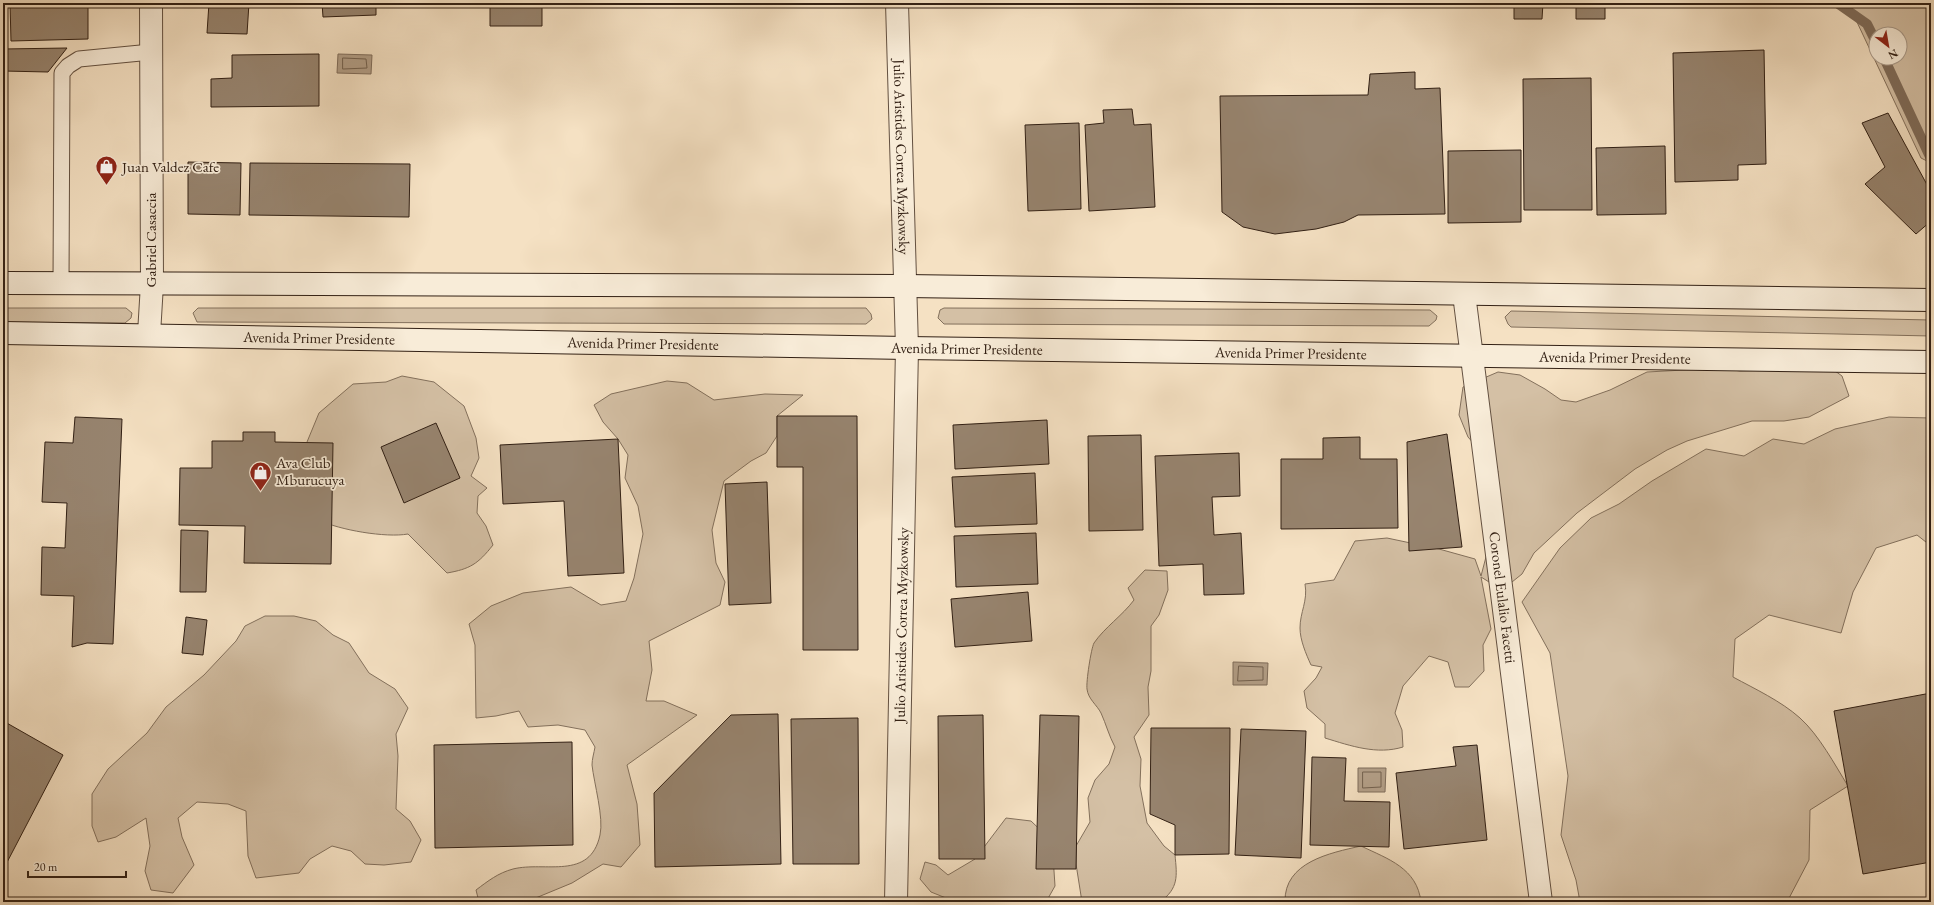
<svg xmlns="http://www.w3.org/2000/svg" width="1934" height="905" viewBox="0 0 1934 905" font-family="'EB Garamond',serif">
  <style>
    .green { fill: #d4c0a5; stroke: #83705c; fill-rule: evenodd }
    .water { fill: #b39f88; stroke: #7f6c5a }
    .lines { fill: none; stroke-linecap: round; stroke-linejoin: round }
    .shore { stroke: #72604e; stroke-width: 1 }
    .stream { stroke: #7f6c5a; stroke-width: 10 }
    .building { fill: #97846f; stroke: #322014 }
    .service-casing { stroke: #635040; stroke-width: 17 }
    .minor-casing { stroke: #635040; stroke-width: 24 }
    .tertiary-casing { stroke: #635040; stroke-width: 24 }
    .secondary-casing { stroke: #322014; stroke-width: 24 }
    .service { stroke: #f8ecd8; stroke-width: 15 }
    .minor { stroke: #f8ecd8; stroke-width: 22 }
    .tertiary { stroke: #f8ecd8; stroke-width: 22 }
    .secondary { stroke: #f8ecd8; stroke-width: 22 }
    .labels { text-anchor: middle; stroke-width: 3.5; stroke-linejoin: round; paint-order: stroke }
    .street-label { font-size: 15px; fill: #322014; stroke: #f8ecd8 }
    .poi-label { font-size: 15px; fill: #322014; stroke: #f8ecd8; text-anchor: start }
  </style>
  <rect width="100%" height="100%" fill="#f5e1c3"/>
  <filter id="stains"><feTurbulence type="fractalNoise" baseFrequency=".005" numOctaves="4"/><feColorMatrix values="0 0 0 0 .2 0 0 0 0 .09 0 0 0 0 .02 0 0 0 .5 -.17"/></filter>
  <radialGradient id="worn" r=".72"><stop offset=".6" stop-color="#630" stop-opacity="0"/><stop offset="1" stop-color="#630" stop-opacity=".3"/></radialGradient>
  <path class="green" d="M1848,3H1931V163L1921,158ZM1876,34H1900V58H1876Z
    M3,308H126L132,313L131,318L125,323L3,322Z
    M198,308H866L871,314L872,319L866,324L197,322L193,313Z
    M944,308L1430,310L1437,316L1436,320L1429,326L944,324L938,318L940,310Z
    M1511,311L1931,320V336L1511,327L1508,324L1505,317Z
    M1721,368L1740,371L1831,368L1842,376L1849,396L1809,417L1784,421H1752L1687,441L1667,450L1635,469L1577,513L1534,553L1522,574L1502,590L1481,577L1491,629L1483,645L1484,671L1469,687H1455L1448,662L1429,656L1403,686L1395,713L1402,730L1403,747C1377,755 1351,746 1325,738V724L1307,708L1304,691L1316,678L1322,667L1311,665C1306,654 1300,640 1300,628C1300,612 1308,601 1305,584L1334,580L1355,541L1387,538L1439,549L1475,559L1481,576L1487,553L1498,471L1468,437L1459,415L1463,387L1498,372L1520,375L1545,389L1561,400L1576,402L1610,390L1647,372Z
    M402,376L434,382L464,406L476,438L479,458L471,476L487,488L478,496L477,513L486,526L493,545C478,564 470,569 447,573L408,534C386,538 339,530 319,520L303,479L307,442L319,413L353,384L386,382Z
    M667,381L687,383L714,400L765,394L803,395L777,416V436L766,453L751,461L724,481L712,530L716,563L725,582L720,605L649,641L652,670L646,701H664L697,715L627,765L637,804L640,845L621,867L603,864L572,883L526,902H479L476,890C488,881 498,873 513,869C545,861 590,881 600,835C604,818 594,783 592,765C592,759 594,753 595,747L585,730L558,725L528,727L519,711L496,716L476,718L475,645L469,624L491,606L523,593L571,587L601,605L626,601L634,578L643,534L638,506L625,478L628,455L618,439L603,422L594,405L611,394Z
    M1889,417L1931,418V546L1917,535L1876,548L1853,592L1841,633L1769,615L1735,639L1733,677C1755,689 1781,701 1800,718C1819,735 1835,765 1848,786L1810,810L1809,860L1787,902H1580L1576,880L1561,835L1568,776L1550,653L1522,602L1560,548L1591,518L1619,504L1652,481L1706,449L1744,456L1773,439L1804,444L1835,429Z
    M1145,570L1167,571L1168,590L1159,615L1151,626V671L1148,687L1149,715L1134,737L1141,759L1140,786L1147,823L1164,846L1175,855C1177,876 1179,888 1160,902H1082L1076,864V846L1090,822L1088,798L1095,780L1109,764L1115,747C1109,736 1106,724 1101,713C1097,705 1088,699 1087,689C1086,682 1091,649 1094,643C1105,627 1122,616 1134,600L1128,588Z
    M265,616H294L316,621L333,635L349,643L369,673L395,689L408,708L396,734L398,756L396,809L410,821L421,840L411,862L384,865L365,864L351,851L332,846L310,859L299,873L256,878L248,856L246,811L228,804L197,802L178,818L182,837L194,865L173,893L151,890L145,871L150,846L146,818L116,837L98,842L92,826V794L108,769L147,733L166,707L204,675L236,641L245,626Z
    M1006,818L1031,821L1052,841L1055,886L1046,902H956L931,892L920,879L925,862L936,865L948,875L975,859Z
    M1361,846C1388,859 1417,868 1421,902H1285C1284,862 1330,853 1361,846Z"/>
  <path class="water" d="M338,54L372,55L371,74L337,73Z
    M1233,662L1268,663L1267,685H1233Z
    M1358,768H1386L1385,792H1358Z"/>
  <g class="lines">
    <path class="shore" d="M343,58L366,59L367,68L343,69Z
      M1239,666L1263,667V680L1238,681Z
      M1363,772H1381V787L1363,788Z"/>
    <path class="stream" d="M1837,3L1867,24L1876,42
      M1884,58L1931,159"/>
  </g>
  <path class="building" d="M10,3H88V39L11,41Z
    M209,3H249L247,34L207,33Z
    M322,3H376V15L323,17Z
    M490,3H542V26H490Z
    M1514,3H1543L1542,19H1514Z
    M1576,3H1605V19H1576Z
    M67,48L48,72L3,71V49Z
    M1764,50L1766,164L1738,165V180L1675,182L1673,53Z
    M319,54V106L211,107V79L232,78V55Z
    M1415,72V89L1440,88L1445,214L1358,215L1344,222L1316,229L1275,234L1243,227L1222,212L1220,96L1368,95L1370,74Z
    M1591,78L1592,210H1524L1523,79Z
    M1132,109L1134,125L1151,124L1155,207L1089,211L1085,125L1104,123L1103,110Z
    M1888,113L1931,192V221L1916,234L1865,184L1885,167L1862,123Z
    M1079,123L1081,209L1028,211L1025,125Z
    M1665,146L1666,214L1597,215L1596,148Z
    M1521,150V222L1448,223V151Z
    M188,162L241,163L240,215L188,214Z
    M250,163L410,164L409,217L249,215Z
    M777,416H857L858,650H803V467H777Z
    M75,417L122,419L113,644L87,643L72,647L74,596L41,595L42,547L65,548L67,503L42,502L45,442L73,443Z
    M1047,420L1049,464L955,469L953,425Z
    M436,423L460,478L404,503L381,447Z
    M243,432H275V442L333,443L331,564L244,563L245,526L179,525L180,468H212V441H243Z
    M1447,434L1462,547L1409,551L1407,442Z
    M1141,435L1143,530L1089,531L1088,436Z
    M1360,437V459H1397L1398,528L1281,529V459H1323V438Z
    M618,439L624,573L568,576L564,501L503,504L500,445Z
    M1239,453L1240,496L1212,497L1214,535L1241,533L1244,594L1204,595L1203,564L1159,566L1155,456Z
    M1035,473L1037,524L955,527L952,477Z
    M767,482L771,603L729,605L725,484Z
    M181,530L208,531L206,592H180Z
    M1036,533L1038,584L956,587L954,536Z
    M1028,592L1032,641L955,647L951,599Z
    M186,617L207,620L203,655L182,653Z
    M1931,693V862L1863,874L1834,711Z
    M778,714L781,864L655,867L654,793L731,715Z
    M983,715L985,859H939L938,716Z
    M1040,715L1079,716L1076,869H1036Z
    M858,718L859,864H793L791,719Z
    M5,722L63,755L3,870V726Z
    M1151,728H1230L1229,854L1175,855V825L1150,814Z
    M1241,729L1306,731L1301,858L1235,855Z
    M572,742L573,845L435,848L434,745Z
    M1477,745L1487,840L1404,849L1396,773L1456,766L1453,747Z
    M1312,757L1346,758L1344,801L1390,802L1389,847L1310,845Z"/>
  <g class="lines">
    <defs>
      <path id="service" d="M61,283L62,73L68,66L79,59L151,52"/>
      <g id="minor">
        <path id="s1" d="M1464,294L1541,902"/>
        <path d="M149,334L152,284L151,3"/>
        <path id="s2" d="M896,902L907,348"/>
      </g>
      <g id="tertiary">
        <path id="s3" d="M897,3L907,348"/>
      </g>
      <g id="secondary">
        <path d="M3,283L905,286L1931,300"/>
        <path id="s4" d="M3,333L907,348L1931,362"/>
      </g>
    </defs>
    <use href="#service" class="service-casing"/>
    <use href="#minor" class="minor-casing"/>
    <use href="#tertiary" class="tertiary-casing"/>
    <use href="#secondary" class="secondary-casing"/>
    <use href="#service" class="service"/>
    <use href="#minor" class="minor"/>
    <use href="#tertiary" class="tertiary"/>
    <use href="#secondary" class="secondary"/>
  </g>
  <defs>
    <symbol id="shop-pin" viewBox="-11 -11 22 30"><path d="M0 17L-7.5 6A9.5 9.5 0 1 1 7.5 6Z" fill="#8f2418" stroke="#f8ecd8"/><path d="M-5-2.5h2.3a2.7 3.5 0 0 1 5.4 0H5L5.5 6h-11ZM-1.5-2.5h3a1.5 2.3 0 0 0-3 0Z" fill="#fff"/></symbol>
  </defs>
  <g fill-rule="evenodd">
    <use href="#shop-pin" x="94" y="154" width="25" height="34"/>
    <use href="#shop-pin" x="248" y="460" width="25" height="34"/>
  </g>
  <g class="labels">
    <g class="street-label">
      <text dy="5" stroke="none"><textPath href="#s3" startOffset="154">Julio Aristides Correa Myzkowsky</textPath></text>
      <text transform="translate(151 240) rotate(-90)" y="5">Gabriel Casaccia</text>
      <text dy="5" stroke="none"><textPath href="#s4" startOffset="316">Avenida Primer Presidente</textPath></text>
      <text dy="5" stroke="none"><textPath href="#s4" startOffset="640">Avenida Primer Presidente</textPath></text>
      <text dy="5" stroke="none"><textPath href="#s4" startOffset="964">Avenida Primer Presidente</textPath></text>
      <text dy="5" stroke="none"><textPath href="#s4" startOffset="1288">Avenida Primer Presidente</textPath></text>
      <text dy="5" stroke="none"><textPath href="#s4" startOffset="1612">Avenida Primer Presidente</textPath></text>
      <text dy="5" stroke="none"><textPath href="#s1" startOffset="306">Coronel Eulalio Facetti</textPath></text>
      <text dy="5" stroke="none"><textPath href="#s2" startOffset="277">Julio Aristides Correa Myzkowsky</textPath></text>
    </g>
    <g class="poi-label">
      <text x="122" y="172">Juan Valdez Cafe</text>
      <text x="276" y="468">Ava Club<tspan x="276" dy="17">Mburucuya</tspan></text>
    </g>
  </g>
  <rect width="1934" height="905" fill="none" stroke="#f5e1c3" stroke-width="16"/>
  <rect x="4" y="4" width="1926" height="897" fill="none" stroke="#322014" stroke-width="2"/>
  <rect x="8" y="8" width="1918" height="889" fill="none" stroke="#322014"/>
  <g transform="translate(1888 46) rotate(149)"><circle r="19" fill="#f8ecd8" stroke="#a99a8a"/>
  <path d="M0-3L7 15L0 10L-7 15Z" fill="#8f2418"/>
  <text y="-6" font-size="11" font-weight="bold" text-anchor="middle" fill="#322014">N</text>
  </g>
  <path d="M28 871v6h98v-6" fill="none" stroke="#322014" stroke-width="2"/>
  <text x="34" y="871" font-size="12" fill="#322014" stroke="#f8ecd8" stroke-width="3" paint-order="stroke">20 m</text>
  <rect width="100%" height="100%" filter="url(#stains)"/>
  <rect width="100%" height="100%" fill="url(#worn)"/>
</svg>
